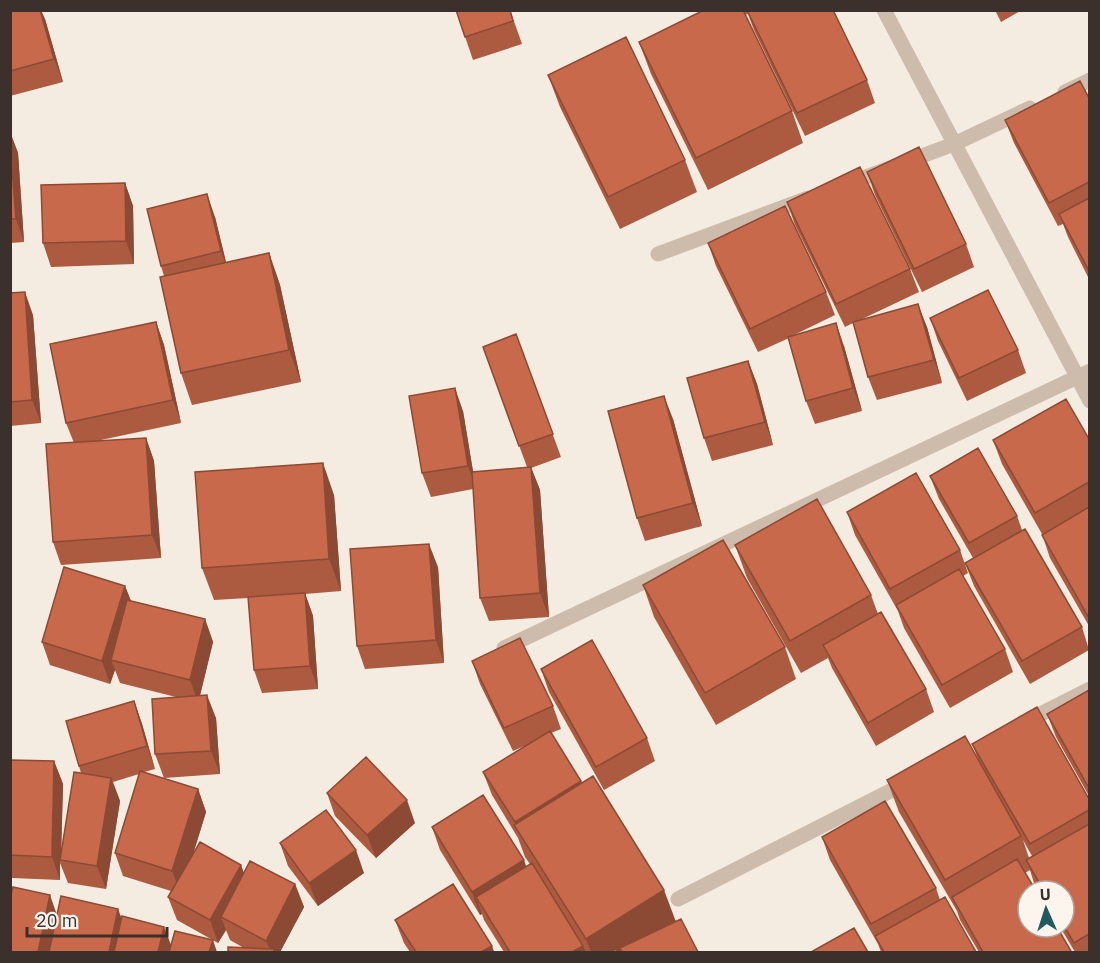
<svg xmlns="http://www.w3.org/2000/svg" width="1100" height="963" viewBox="0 0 1100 963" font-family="'IBM Plex Sans',sans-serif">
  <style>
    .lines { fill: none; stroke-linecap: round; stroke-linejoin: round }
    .minor { stroke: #cdbbac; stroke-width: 15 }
    .wall { fill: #ac5a40; fill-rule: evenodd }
    .shaded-wall { fill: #8c4a34 }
    .building { fill: #c8694b; stroke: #8c4a34; stroke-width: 1.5 }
  </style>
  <rect width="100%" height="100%" fill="#f4ebe1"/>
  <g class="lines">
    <path class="minor" d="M884,10L1090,401
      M1065,92L1090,80
      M847,184L954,144L1030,108
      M658,254L808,198
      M504,648L1090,371
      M1023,723L1090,689
      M678,899L908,782"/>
  </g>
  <path class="wall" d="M10,10L45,19L63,82L10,96Z
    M456,10H510L522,44L473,60Z
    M704,10H833L867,80L875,103L805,136L754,30L748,14L745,15L792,111L803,143L708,190L651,74L639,42Z
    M995,10H1022L1001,22Z
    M548,75L685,160L697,192L620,229L560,107Z
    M1089,98V279L1068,237L1063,224L1058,226L1014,143L1005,120Z
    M10,132L18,153L24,242L10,243Z
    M867,172L966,244L974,267L922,292L875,195Z
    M125,183L133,206L134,264L51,267L43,243Z
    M787,202L910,269L919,292L860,320L927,327L942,383L877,400L868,377L853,323L845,327L795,225Z
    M215,217L226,263L269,253L280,285L301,382L192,405L181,373L164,276L161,266Z
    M708,243L826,292L835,315L794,335L844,346L862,411L815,424L806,401L789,338L758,352L716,266Z
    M10,293L33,315L41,423L10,426Z
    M930,318L1018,350L1026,373L967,401L938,341Z
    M156,322L164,345L181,423L96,441L146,438L154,461L161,558L61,565L53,542L74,443L66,423Z
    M516,334L561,457L531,468L540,490L549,617L489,621L480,598L473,489L431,497L422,473L463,411L473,472L527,467L483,347Z
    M748,361L757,384L773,445L712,461L704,438Z
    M673,419L702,526L645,541L637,518Z
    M1089,439V626L1050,558L1042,534L1002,464L993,440Z
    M930,476L1017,516L1022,530L1082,627L1089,650L1030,684L974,586L965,563L973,558L939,499Z
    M334,495L341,591L305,594L313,616L318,689L262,693L254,670L248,598L214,600L202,568Z
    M847,512L960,550L968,573L963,576L1005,649L1013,672L950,708L904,628L898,611L855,535Z
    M735,545L871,595L878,614L926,689L934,712L876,746L832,668L828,658L801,673L747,578Z
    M438,567L444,663L365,669L357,646Z
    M643,585L785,647L796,679L716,725L654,617Z
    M125,586L131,601L205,619L213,642L200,696L216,718L220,774L164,778L155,754L176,697L120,683L115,670L110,684L50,665L42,642Z
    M472,661L553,706L561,729L551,733L582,783L676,921L698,952H504L484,920L482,914L480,915L440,850L432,827L526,867L530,864L525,857L518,838L492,795L483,772L527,745L513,751L480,684Z
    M541,669L647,738L655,761L604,790L549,692Z
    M1089,690V796L1056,737L1047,714Z
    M134,701L142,724L155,769L144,772L198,789L206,812L193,853L241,865L244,874L295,884L304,907L280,952L244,948L230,940L226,930L218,943L177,920L168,897L171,891L123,876L115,853L139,774L113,782L120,801L106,889L68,883L60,863V880L12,878L10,875V760L54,761L63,784L61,852L81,773L79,766Z
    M972,744L1089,799V952H1075L1060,927H1064V891H1039L1034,883L1030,870L1025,873L1071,952H979L960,920L957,911L899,812L887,780L979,761ZM1023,840L1032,856L1029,858Z
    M327,793L415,823L376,858L335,816Z
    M822,837L936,888L940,900L976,952H881L878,944L830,860Z
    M280,843L364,873L318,906L288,866Z
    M395,920L492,946L494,952H410L404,943Z"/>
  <path class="shaded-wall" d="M40,10H41L45,19L63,82L54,59Z
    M10,132L18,153L24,242L16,219Z
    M125,183L133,206L134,264L126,241Z
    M207,194L215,217L229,274L221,251Z
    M269,253L280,285L301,382L289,350Z
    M25,292L33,315L41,423L32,400Z
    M918,304L927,327L942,383L934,360Z
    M156,322L164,345L181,423L173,400Z
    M836,323L844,346L862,411L853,388Z
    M748,361L757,384L773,445L765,422Z
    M455,388L463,411L476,489L468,466Z
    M664,396L673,419L702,526L693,503Z
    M146,438L154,461L161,558L152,535Z
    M323,463L334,495L341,591L329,559Z
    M531,467L540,490L549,617L540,593Z
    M429,544L438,567L444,663L436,640Z
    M125,586L134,609L111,660L115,670L110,684L102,661Z
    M305,593L313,616L318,689L310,666Z
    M205,619L213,642L198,703L190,680Z
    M207,695L216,718L220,774L211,751Z
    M134,701L142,724L155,769L147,746Z
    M54,761L63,784L61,860H60V880L52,857Z
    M111,778L120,801L106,889L97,866Z
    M581,781L589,804L518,832L515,822Z
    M198,789L206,812L181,894L172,871Z
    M407,800L415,823L376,858L367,835Z
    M356,850L364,873L318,906L309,883Z
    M524,860L532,883L476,897L482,914L480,915L472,892Z
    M241,865L249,888L221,917L226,930L218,943L210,920Z
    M295,884L304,907L280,952H271L266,941Z
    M664,890L676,922L620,948L622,952H591L586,939Z
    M50,895L58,918L51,952H38Z
    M118,909L127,932L122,952H109Z
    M164,927L173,950L172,952H158Z
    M213,940L217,952H209Z
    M492,946L494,952H481Z
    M583,946L586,952H572Z"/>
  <path class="building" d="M10,10H40L54,59L10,71Z
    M456,10H510L513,21L465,37Z
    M704,10H743L792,111L696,158L639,42Z
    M747,10H833L867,80L797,113Z
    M626,37L685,160L608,197L548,75Z
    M1080,81L1089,98V182L1049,203L1005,120Z
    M10,143L16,219H10Z
    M919,147L966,244L914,269L867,172Z
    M860,167L910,269L836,304L787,202Z
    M125,183L126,241L43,243L41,185Z
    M207,194L221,251L161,266L147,209Z
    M1089,198V271L1059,214Z
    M785,206L826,292L750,329L708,243Z
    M269,253L289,350L181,373L160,277Z
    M988,290L1018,350L959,378L930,318Z
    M25,292L32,400L10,402V293Z
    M918,304L934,360L868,377L853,322Z
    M156,322L173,400L66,423L50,344Z
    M836,323L853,388L806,401L788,337Z
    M516,334L553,434L519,446L483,347Z
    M748,361L765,422L704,438L687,378Z
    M455,388L468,466L422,473L409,396Z
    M664,396L693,503L637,518L608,411Z
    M1066,399L1089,439V482L1035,513L993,440Z
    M146,438L152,535L53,542L46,444Z
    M978,448L1017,516L969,543L930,476Z
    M323,463L329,559L202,568L195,472Z
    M531,467L540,593L480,598L472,472Z
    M916,473L960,550L890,589L847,512Z
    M817,499L871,595L790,641L735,545Z
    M1089,507V618L1042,535Z
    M1025,529L1082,627L1022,661L965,563Z
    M723,540L785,647L705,693L643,585Z
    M429,544L436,640L357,646L350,549Z
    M64,567L125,586L102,661L42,642Z
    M959,569L1005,649L942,685L896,605Z
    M305,593L310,666L254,670L248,597Z
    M127,600L205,619L190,680L111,660Z
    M881,612L926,689L868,723L823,645Z
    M520,638L553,706L504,728L472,661Z
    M592,640L647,738L596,767L541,669Z
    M1089,690V788L1047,714Z
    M207,695L211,751L155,754L152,699Z
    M134,701L147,746L79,766L66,721Z
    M1037,707L1089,799V810L1030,844L972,744Z
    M550,731L581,781L515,822L483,772Z
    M965,736L1021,836L945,880L887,780Z
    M366,757L407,800L367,835L327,793Z
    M10,760L54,761L52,857L10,855Z
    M140,771L198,789L172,871L115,853Z
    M74,772L111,778L97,866L60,860Z
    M593,776L664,890L586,939L514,825Z
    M483,795L524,860L472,892L432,827Z
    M885,801L936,888L871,924L822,837Z
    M326,810L356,850L309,883L280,843Z
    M1089,824V934L1074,943L1064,926V891H1044L1026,860Z
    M200,842L241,865L210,920L168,897Z
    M1017,859L1036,891H1028V927H1057L1071,951L1068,952H983L952,897Z
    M250,861L295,884L266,941L221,917Z
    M532,863L583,946L572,952H510L476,897Z
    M453,884L492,946L481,952H416L395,920Z
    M13,887L50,895L38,952H10V898Z
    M61,896L118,909L109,952H49Z
    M945,897L976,952H884L875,936Z
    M122,916L164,927L158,952H114Z
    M681,919L698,952H622L620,948Z
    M854,928L868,952H811Z
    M175,931L213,940L209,952H169Z
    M228,947L274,949V952H228Z
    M616,949L618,952H608Z"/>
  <rect width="1100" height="963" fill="none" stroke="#3b302b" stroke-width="24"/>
  <g transform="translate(1046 909) rotate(357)"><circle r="28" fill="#fbf5ee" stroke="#aea6a0" stroke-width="1.5"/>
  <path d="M0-4.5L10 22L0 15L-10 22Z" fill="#1f5a5e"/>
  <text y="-9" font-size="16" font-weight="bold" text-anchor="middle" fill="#3b302b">U</text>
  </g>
  <path d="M27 927v9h140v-9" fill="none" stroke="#3b302b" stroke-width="3"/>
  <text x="36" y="927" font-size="18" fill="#3b302b" stroke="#fbf5ee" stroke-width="4.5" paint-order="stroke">20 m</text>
</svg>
